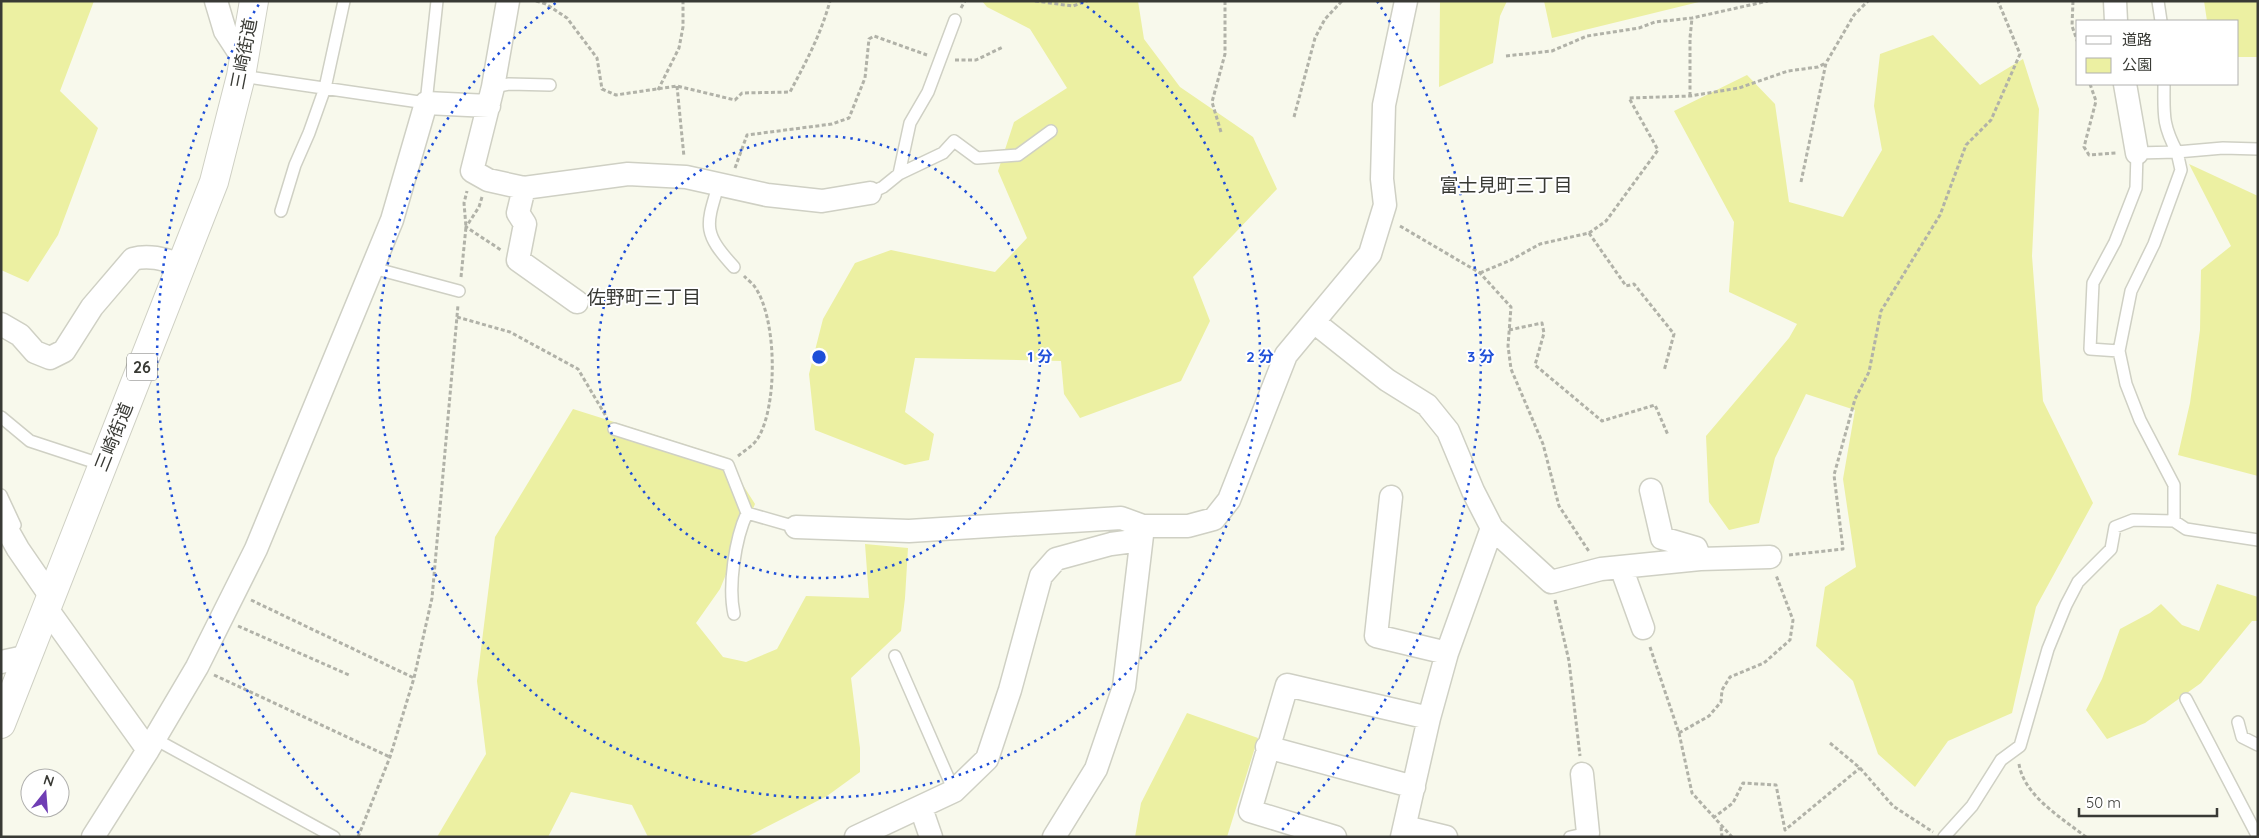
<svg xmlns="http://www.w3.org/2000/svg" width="2259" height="838" viewBox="0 0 2259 838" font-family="Quicksand,'Noto Sans JP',sans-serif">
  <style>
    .green { fill: #ecf0a2 }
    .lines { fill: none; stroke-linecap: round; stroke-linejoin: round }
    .lane-casing { stroke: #cfd0c4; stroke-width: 14 }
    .street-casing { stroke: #cfd0c4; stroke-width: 25 }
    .primary-casing { stroke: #cfd0c4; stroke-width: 30 }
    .path { stroke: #b1b2a8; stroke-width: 3; stroke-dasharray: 4 2.5; stroke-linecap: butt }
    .lane { stroke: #fff; stroke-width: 11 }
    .street { stroke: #fff; stroke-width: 22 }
    .primary { stroke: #fff; stroke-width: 28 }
    .ring { fill: none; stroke: #1d4ed8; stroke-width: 2.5; stroke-dasharray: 2.5 5 }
    .labels { text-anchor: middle; stroke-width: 4; stroke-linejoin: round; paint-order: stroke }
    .shield { fill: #fff; stroke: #747572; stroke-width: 1 }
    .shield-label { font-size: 16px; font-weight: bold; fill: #393a35 }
    .street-label { font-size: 18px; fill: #393a35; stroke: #fff }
    .neighbourhood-label { font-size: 19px; fill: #393a35; stroke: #fff }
    .centre { fill: #1d4ed8; stroke: #fff; stroke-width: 2.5 }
    .ring-label { font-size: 15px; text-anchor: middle; font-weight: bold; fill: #1d4ed8; stroke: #fff; stroke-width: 4; stroke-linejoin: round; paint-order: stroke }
  </style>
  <rect width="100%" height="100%" fill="#f8f9ec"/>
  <path class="green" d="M1,1H94L60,91L98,128L58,235L28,282L1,270Z
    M982,1H1138L1144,39L1180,87L1253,137L1277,189L1193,277L1210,321L1181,381L1080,418L1064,394L1061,361L915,358L905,412L934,434L929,460L905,465L815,430L809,374L823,319L855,263L891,250L995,272L1027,238L998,171L1014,122L1067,88L1030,29L987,7Z
    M1440,1H1507L1500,16L1493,63L1439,87Z
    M1544,1H1703L1552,38Z
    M2204,1H2258V57H2238V21H2207Z
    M1933,35L1980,85L2023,59L2039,109L2032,256L2043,401L2093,503L2036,607L2012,713L1948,741L1915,787L1878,754L1853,681L1816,646L1825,587L1856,567L1843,479L1855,410L1806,394L1775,458L1759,523L1729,530L1709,502L1706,436L1789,338L1797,324L1729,292L1734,222L1674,111L1747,75L1775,104L1789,202L1843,217L1882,150L1874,106L1880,54Z
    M2189,164L2258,196V476L2178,455L2190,403L2200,330L2201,270L2231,246Z
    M573,409L725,457L755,504L720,589L696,623L723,657L746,662L777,649L806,596L869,598L865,544L908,548L905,598L901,631L851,678L860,748V772L827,796L747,837H648L632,805L571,792L548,837H437L486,754L477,681L495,537Z
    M2217,584L2258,597V621H2252L2201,683L2145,723L2107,739L2086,710L2102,679L2120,629L2150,613L2161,604L2182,625L2199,631Z
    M1187,713L1258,738L1227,837H1135L1141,803Z"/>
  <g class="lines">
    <defs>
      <path id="lane" d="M2158,1L2161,21
        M241,76L426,103L437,1
        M2164,84C2164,114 2162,124 2177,152L2223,148L2258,149
        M493,87L509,84L550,85
        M899,174L943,153L954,141L977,158L1018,155L1051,131
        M719,183C706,226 702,232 734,267
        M870,193L883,187L899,174L910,123L928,92L955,20
        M281,211L295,165L309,133L325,88L344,1
        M373,268L459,291
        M2119,351L2090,349L2093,283L2115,242L2136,188L2137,153L2177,152L2181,170L2154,244L2131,291L2119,351L2126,384L2140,420L2174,485V521
        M1,417L30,441L103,465
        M614,429L728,465L747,513L796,527
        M1,495L15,525
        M734,614C728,586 735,539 747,513
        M895,656L954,791
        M2186,699L2258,837
        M2238,722L2242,737L2258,745
        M155,739L334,837
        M1570,837L1588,833
        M1944,837L1972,806L2001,760L2020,746L2048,649L2066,605L2078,582L2111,549L2115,527L2133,520L2174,521L2186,529L2258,540"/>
      <path id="street" d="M216,1L225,31L244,60
        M508,1L493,87L472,171L488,180L524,188L628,174L686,177L767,195L822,201L870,193
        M2115,1L2116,21
        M2125,84L2137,153
        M524,188L518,213L525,224L518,260L577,302
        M1314,322L1387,380L1427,405L1448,431L1473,491L1492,528L1447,653L1429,718L1402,837
        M1,324L20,335L35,352L50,358L64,351L92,307L133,259C150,254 166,260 182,265
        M1651,490L1662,538L1696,548L1700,559
        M1391,497L1376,636L1447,653
        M1,519L18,549L51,597
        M796,527L909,531L1121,518L1143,526H1188L1214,519L1229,500L1286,355L1370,254L1385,205L1382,179L1384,105L1406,1
        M1492,528L1551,582L1601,569L1700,559L1770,557
        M1621,567L1643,628
        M47,609L148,750
        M1,662L29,656
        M1267,747L1414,787
        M1582,774L1588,833
        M921,808L931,837
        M1405,827L1446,837
        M93,837L148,750L197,667L256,549L392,220L426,103L489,106
        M856,837L954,791L987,759L1010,690L1041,576L1056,559L1111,544L1141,540
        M1054,837L1096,769L1124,687L1143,527
        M1335,837L1250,811L1287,685L1429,718"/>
      <path id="primary" d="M1,724L214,182L241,76L254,1"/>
    </defs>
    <use href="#lane" class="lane-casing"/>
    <use href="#street" class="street-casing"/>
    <use href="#primary" class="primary-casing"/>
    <path class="path" d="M536,1L546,4L567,18L597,58L602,89L616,95L677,86L735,100L742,93L790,92C806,62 821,34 830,1
      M1035,1L1073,6L1087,1
      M2073,1L2072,26L2078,43
      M961,8L965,1
      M1506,56L1552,51L1587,36L1639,28L1655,22L1692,18L1768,1
      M955,60H976L1003,47
      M2090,84L2096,101L2084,147L2089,155L2116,153
      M677,86L684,157
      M658,90L679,48L683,27V1
      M1690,96V38L1692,18
      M1294,117L1315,38L1325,19L1342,1
      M1221,132L1212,102L1225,54V1
      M735,168L747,135L832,124L849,118L865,78L869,39L874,36L927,55
      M1801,182L1826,63L1854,15L1868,1
      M482,197L479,207L466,227L501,250
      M1400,226L1480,273L1511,307L1508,346L1511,369L1543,444L1559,506L1590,553
      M1589,233L1626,286L1634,284L1674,334L1664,371
      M1480,273L1511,260L1540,244L1589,233L1606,221L1658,150L1629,98L1690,96L1739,88L1788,71L1818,67L1826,63
      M461,277L466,227L464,203L467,191
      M457,317L510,332L578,369L607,418
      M1509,330L1542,323L1544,333L1535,365L1602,421L1655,405L1668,435
      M738,456C744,451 754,445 758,438C778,405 777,319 755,287C752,283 747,279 744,276
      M1789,555L1843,549L1834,475L1855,399L1869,372L1881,311L1940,215L1966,145L1991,120L2020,54L1998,1
      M251,600L414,678
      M1555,600L1569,661L1580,756
      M238,626L349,675
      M1650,647L1679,733L1692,793L1732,837
      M214,675L390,757
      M1679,733L1709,716L1721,702L1722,690L1730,677L1764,663L1790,640L1793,620L1776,575
      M1830,743L1860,768L1893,806L1933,832
      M2019,764C2024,796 2062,818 2086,837
      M1713,818L1733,803L1743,783L1776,785L1785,830L1860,768
      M1721,827L1722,837
      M358,837L390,757L414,678L432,598L458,305"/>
    <use href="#lane" class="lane"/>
    <use href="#street" class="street"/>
    <use href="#primary" class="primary"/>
  </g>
  <g class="ring">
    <circle cx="819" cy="357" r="221"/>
    <path d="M1081 2A441 441 0 1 1 557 2"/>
    <path d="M359 833A662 662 0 0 1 261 1M1377 1A662 662 0 0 1 1279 833"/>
  </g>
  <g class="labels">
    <rect class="shield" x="127" y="353.5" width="30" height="27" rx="4"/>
    <g class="shield-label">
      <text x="142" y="373">26</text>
    </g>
    <g class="street-label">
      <text transform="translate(244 54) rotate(-79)" y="6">三崎街道</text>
      <text transform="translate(114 437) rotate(-68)" y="6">三崎街道</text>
    </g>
    <g class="neighbourhood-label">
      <text x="1506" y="192">富士見町三丁目</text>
      <text x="644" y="304">佐野町三丁目</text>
    </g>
  </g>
  <circle cx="819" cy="357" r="8" class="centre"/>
  <g class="ring-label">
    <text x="1040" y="362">1 分</text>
    <text x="1260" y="362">2 分</text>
    <text x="1481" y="362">3 分</text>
  </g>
  <rect width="2259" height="838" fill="none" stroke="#393a35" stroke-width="5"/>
  <rect x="2076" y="20" width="162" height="65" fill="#ffffff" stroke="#b0b0ae"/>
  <rect x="2086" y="36" width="25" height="8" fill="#ffffff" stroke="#b0b0ae"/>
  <text x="2122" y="45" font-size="15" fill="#393a35">道路</text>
  <rect x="2086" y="58" width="25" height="15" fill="#ecf0a2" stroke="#b0b0ae"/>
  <text x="2122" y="70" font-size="15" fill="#393a35">公園</text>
  <g transform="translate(45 793) rotate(17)"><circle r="24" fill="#ffffff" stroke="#b0b0ae"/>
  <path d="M0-4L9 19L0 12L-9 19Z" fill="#6f3db4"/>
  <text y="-8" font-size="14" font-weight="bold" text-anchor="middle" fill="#393a35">N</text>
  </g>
  <path d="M2079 808v8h138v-8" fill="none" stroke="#393a35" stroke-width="2.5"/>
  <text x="2086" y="808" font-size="15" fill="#393a35" stroke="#ffffff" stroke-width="4" paint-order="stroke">50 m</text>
</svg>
